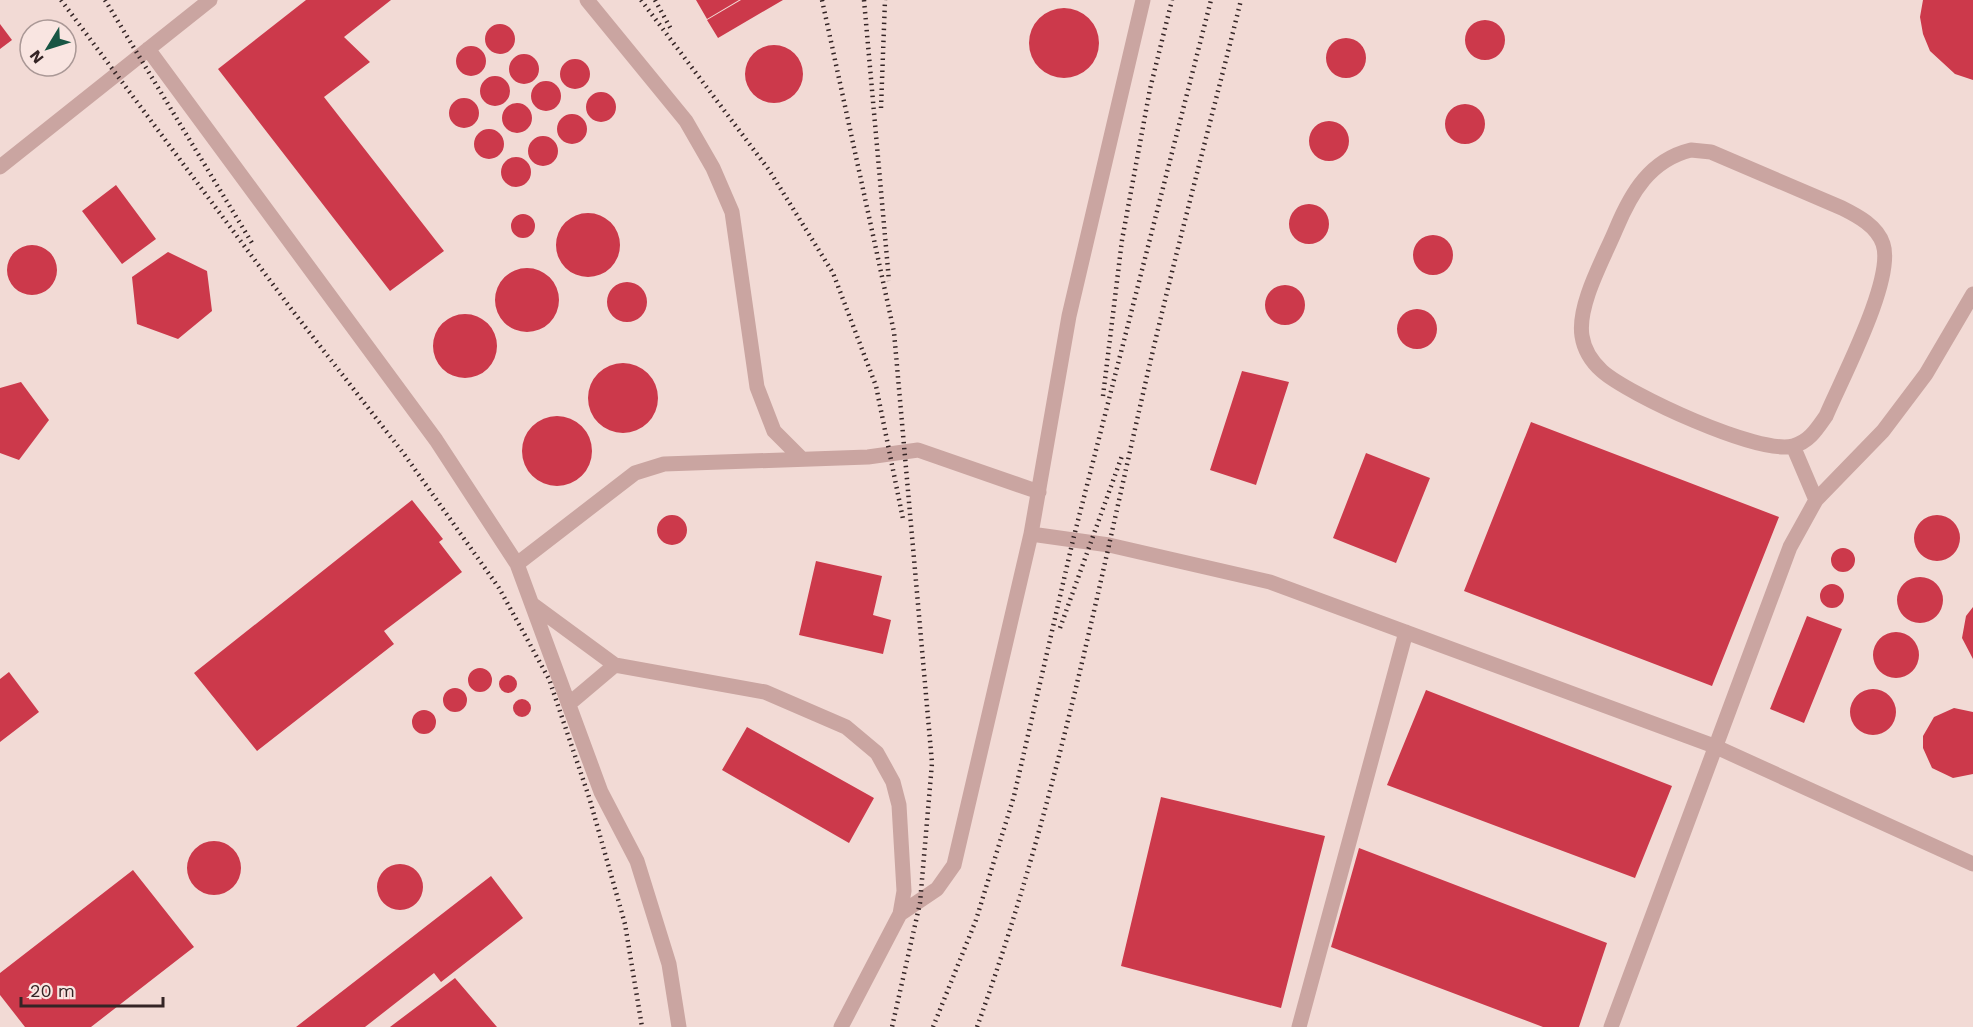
<svg xmlns="http://www.w3.org/2000/svg" width="1973" height="1027" viewBox="0 0 1973 1027" font-family="'Work Sans',sans-serif">
  <style>
    .building { fill: #cc394b }
    .lines { fill: none; stroke-linecap: round; stroke-linejoin: round }
    .minor { stroke: #caa5a1; stroke-width: 15 }
    .rail { stroke: #342425; stroke-width: 4.5; stroke-dasharray: 1.5 4.5; stroke-linecap: butt }
  </style>
  <rect width="100%" height="100%" fill="#f2dad5"/>
  <path class="building" d="M306,0H391L344,37L370,62L324,97L444,251L390,291L218,69Z
    M696,0H739L707,19Z
    M741,0H783L718,38L707,20Z
    M1923,0H1973V80L1955,74L1930,51L1923,34L1920,17Z
    M1029 43a35 35 0 1 1 70 0a35 35 0 1 1-70 0Z
    M1465 40a20 20 0 1 1 40 0a20 20 0 1 1-40 0Z
    M485 39a15 15 0 1 1 30 0a15 15 0 1 1-30 0Z
    M0,24L12,40L0,49Z
    M1326 58a20 20 0 1 1 40 0a20 20 0 1 1-40 0Z
    M745 74a29 29 0 1 1 58 0a29 29 0 1 1-58 0Z
    M456 61a15 15 0 1 1 30 0a15 15 0 1 1-30 0Z
    M509 69a15 15 0 1 1 30 0a15 15 0 1 1-30 0Z
    M560 74a15 15 0 1 1 30 0a15 15 0 1 1-30 0Z
    M480 91a15 15 0 1 1 30 0a15 15 0 1 1-30 0Z
    M531 96a15 15 0 1 1 30 0a15 15 0 1 1-30 0Z
    M586 107a15 15 0 1 1 30 0a15 15 0 1 1-30 0Z
    M449 113a15 15 0 1 1 30 0a15 15 0 1 1-30 0Z
    M502 118a15 15 0 1 1 30 0a15 15 0 1 1-30 0Z
    M1445 124a20 20 0 1 1 40 0a20 20 0 1 1-40 0Z
    M557 129a15 15 0 1 1 30 0a15 15 0 1 1-30 0Z
    M1309 141a20 20 0 1 1 40 0a20 20 0 1 1-40 0Z
    M474 144a15 15 0 1 1 30 0a15 15 0 1 1-30 0Z
    M528 151a15 15 0 1 1 30 0a15 15 0 1 1-30 0Z
    M501 172a15 15 0 1 1 30 0a15 15 0 1 1-30 0Z
    M116,185L156,239L122,264L82,211Z
    M1289 224a20 20 0 1 1 40 0a20 20 0 1 1-40 0Z
    M556 245a32 32 0 1 1 64 0a32 32 0 1 1-64 0Z
    M511 226a12 12 0 1 1 24 0a12 12 0 1 1-24 0Z
    M1413 255a20 20 0 1 1 40 0a20 20 0 1 1-40 0Z
    M7 270a25 25 0 1 1 50 0a25 25 0 1 1-50 0Z
    M168,252L207,271L212,311L178,339L137,324L132,277Z
    M495 300a32 32 0 1 1 64 0a32 32 0 1 1-64 0Z
    M607 302a20 20 0 1 1 40 0a20 20 0 1 1-40 0Z
    M1265 305a20 20 0 1 1 40 0a20 20 0 1 1-40 0Z
    M1397 329a20 20 0 1 1 40 0a20 20 0 1 1-40 0Z
    M433 346a32 32 0 1 1 64 0a32 32 0 1 1-64 0Z
    M588 398a35 35 0 1 1 70 0a35 35 0 1 1-70 0Z
    M1242,371L1289,382L1256,485L1210,470Z
    M21,382L49,420L19,460L0,453V388Z
    M522 451a35 35 0 1 1 70 0a35 35 0 1 1-70 0Z
    M1531,422L1779,517L1712,686L1464,591Z
    M1366,453L1430,478L1396,563L1333,538Z
    M412,500L443,539L439,542L462,572L384,631L394,644L257,751L194,673Z
    M657 530a15 15 0 1 1 30 0a15 15 0 1 1-30 0Z
    M1914 538a23 23 0 1 1 46 0a23 23 0 1 1-46 0Z
    M1831 560a12 12 0 1 1 24 0a12 12 0 1 1-24 0Z
    M816,561L882,576L873,615L891,620L883,654L799,635Z
    M1897 600a23 23 0 1 1 46 0a23 23 0 1 1-46 0Z
    M1820 596a12 12 0 1 1 24 0a12 12 0 1 1-24 0Z
    M1973,607V659L1962,638L1966,616Z
    M1807,616L1842,629L1804,723L1770,709Z
    M1873 655a23 23 0 1 1 46 0a23 23 0 1 1-46 0Z
    M468 680a12 12 0 1 1 24 0a12 12 0 1 1-24 0Z
    M9,672L39,712L0,742V679Z
    M499 684a9 9 0 1 1 18 0a9 9 0 1 1-18 0Z
    M443 700a12 12 0 1 1 24 0a12 12 0 1 1-24 0Z
    M1850 712a23 23 0 1 1 46 0a23 23 0 1 1-46 0Z
    M1426,690L1672,786L1635,878L1387,785Z
    M513 708a9 9 0 1 1 18 0a9 9 0 1 1-18 0Z
    M1954,708L1973,712V774L1953,778L1932,768L1923,748V736L1934,717Z
    M412 722a12 12 0 1 1 24 0a12 12 0 1 1-24 0Z
    M747,727L874,798L849,843L722,770Z
    M1161,797L1325,836L1281,1008L1121,966Z
    M187 868a27 27 0 1 1 54 0a27 27 0 1 1-54 0Z
    M1359,848L1607,943L1579,1027H1543L1331,947Z
    M377 887a23 23 0 1 1 46 0a23 23 0 1 1-46 0Z
    M133,870L194,947L91,1027H25L0,995V973Z
    M491,876L523,918L441,982L434,973L365,1027H296Z
    M455,978L497,1027H390Z"/>
  <g class="lines">
    <path class="minor" d="M587,0L686,121L713,168L732,212L757,387L774,431L802,459
      M148,49L436,440L517,564L601,792L637,861L669,964L679,1027
      M1691,150L1711,152L1842,208C1858,216 1877,226 1883,244C1895,279 1841,380 1826,416C1817,429 1809,442 1793,446C1759,455 1629,395 1602,371C1592,362 1584,349 1582,336C1577,305 1604,258 1616,229C1631,193 1650,160 1691,150Z
      M0,167L210,0
      M1793,446L1816,500
      M1031,534L1069,316L1143,0
      M517,564L635,473L664,464L868,457L918,450L1039,492
      M532,604L615,665L570,703
      M615,665L765,692L846,727L877,753L893,782L899,805L904,891L900,914
      M841,1027L900,914L937,889L954,865L1031,534L1109,545L1270,582L1714,746L1973,864
      M1299,1027L1406,632
      M1611,1027L1790,547L1816,500L1883,431L1926,374L1973,294"/>
    <path class="rail" d="M61,0L292,310L404,454L499,588L549,679L589,797L625,924L642,1027
      M105,0L252,243
      M641,0L769,170L833,273L876,386L903,519
      M655,0L671,29
      M822,0L894,332L932,763L920,903L892,1027
      M864,0L889,281
      M881,108L885,0
      M1103,396L1122,240L1150,89L1172,0
      M1060,628L1123,453
      M933,1027L976,920L1014,796L1073,540L1211,0
      M977,1027C1051,823 1094,609 1142,398C1172,265 1208,133 1241,0"/>
  </g>
  <g transform="translate(48 48) rotate(232)"><circle r="28" fill="#f9e5e1" stroke="#aa9896" stroke-width="1.5"/>
  <path d="M0-4.5L10 22L0 15L-10 22Z" fill="#185644"/>
  <text y="-9" font-size="16" font-weight="bold" text-anchor="middle" fill="#342425">N</text>
  </g>
  <path d="M21 997v9h142v-9" fill="none" stroke="#342425" stroke-width="3"/>
  <text x="30" y="997" font-size="18" fill="#342425" stroke="#f9e5e1" stroke-width="4.5" paint-order="stroke">20 m</text>
</svg>
